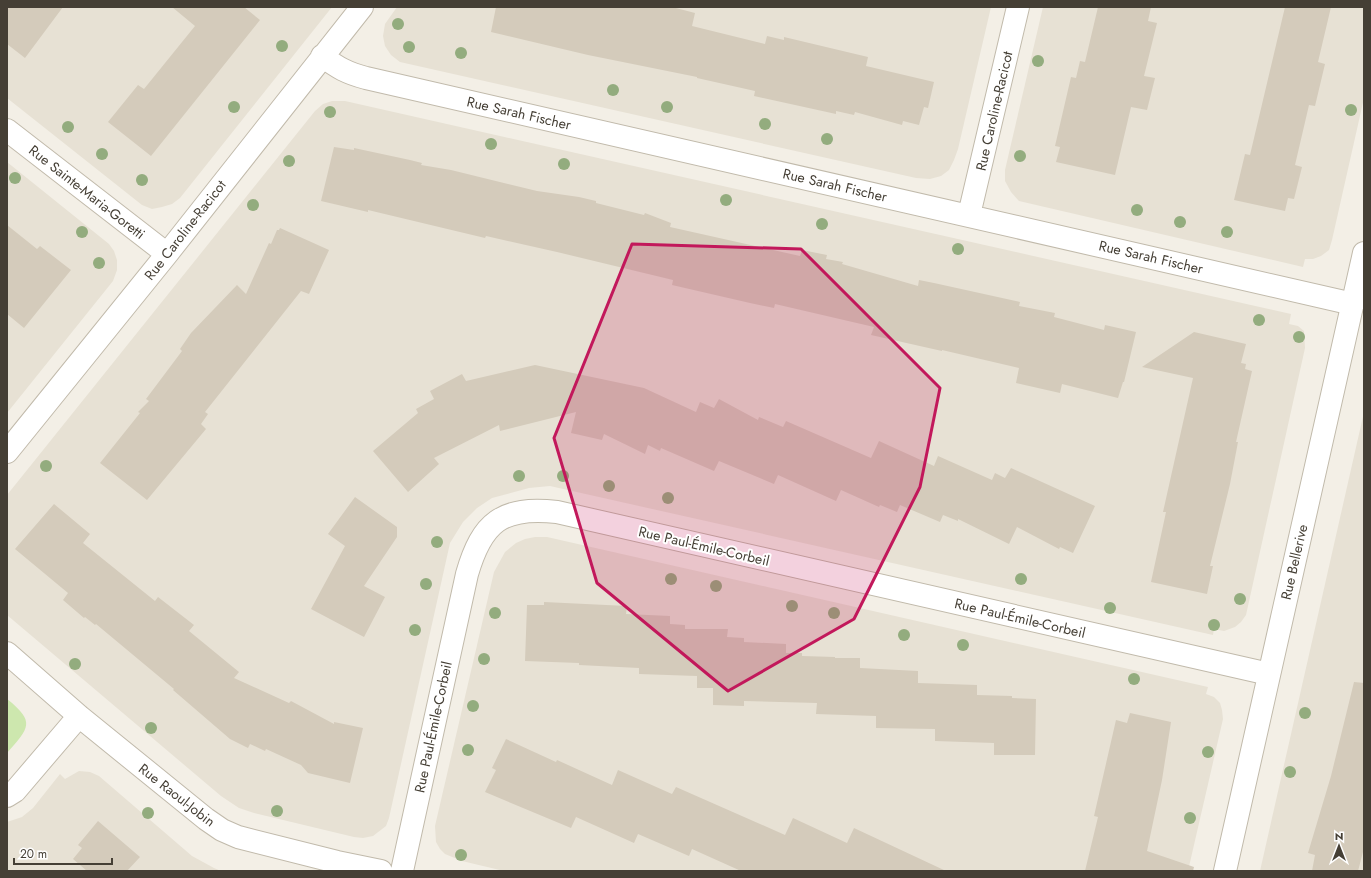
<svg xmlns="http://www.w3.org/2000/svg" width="1371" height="878" viewBox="0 0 1371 878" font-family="Jost,sans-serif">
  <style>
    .residential { fill: #e7e1d4 }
    .green { fill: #cde7ae }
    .building { fill: #d4cbbb }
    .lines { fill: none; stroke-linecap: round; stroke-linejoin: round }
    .minor-casing { stroke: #c1baab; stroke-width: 24 }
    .minor { stroke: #fff; stroke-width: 22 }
    .tree { fill: #93ac7e }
    .marked { fill: #c2185b; fill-opacity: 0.2; stroke: #c2185b; stroke-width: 3; stroke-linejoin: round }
    .labels { text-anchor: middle; stroke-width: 4; stroke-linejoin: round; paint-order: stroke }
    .street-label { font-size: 14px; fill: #453f35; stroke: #fff }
  </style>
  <rect width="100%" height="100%" fill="#f3efe6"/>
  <path class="residential" d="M7,7H332L180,198L172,204L162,207L152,209L142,205L7,98Z
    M397,7H991L958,149L954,160L949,170L941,176L930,179L916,178L400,62L391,55L385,46L383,36L385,24Z
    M1043,7H1364V98L1332,240L1329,250L1321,256L1313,259H1305L1303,267L1019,201L1011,192L1005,181V170Z
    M332,101H345L1291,314L1289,324L1298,326L1304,331L1305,348L1246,615L1241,622L1235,627L1224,631L1214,629L1213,635L550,486L529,488L492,498L477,508L463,522L450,543L389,818L386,826L373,836L363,838L354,837L254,813L239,808L221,796L7,615V495L315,111L323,104Z
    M7,162L109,244L114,251L117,260V270L113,281L7,413Z
    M1364,412V871H1260Z
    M535,537H547L1208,687L1206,694L1214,697L1220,703L1222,710L1223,719L1188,871H504L462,861L445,854L440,849L436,842L435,826L494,572L505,552L516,543L525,539Z
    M79,771L90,772L99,776L192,856L214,868L221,871H7V822L22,817L33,808L60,774L65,779Z"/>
  <path class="green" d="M7,699C36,722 29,728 7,753Z"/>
  <path class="building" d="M7,7H63L25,58L7,44Z
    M172,7H244L260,20L151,156L108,122L138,85L144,89L195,26Z
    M496,7H672L695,13L692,26L765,44L767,36L784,40V37L868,57L866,66L934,82L928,108L924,107L919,125L903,121L902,125L855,112L854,115L836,111V114L754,96L755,91L697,78V77L588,55L491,32Z
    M1098,7H1151L1148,21L1157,23L1144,76L1155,78L1147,110L1131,107L1115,175L1056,162L1060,147L1055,146L1071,77L1076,78L1080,61L1085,62Z
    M1285,7H1331L1318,62L1325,64L1315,106L1309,105L1295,165L1302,167L1294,199L1288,198L1285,211L1234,200L1245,154L1250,155Z
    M334,147L354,150V148L410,160L422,163L421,165L451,170L537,191L579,197L596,201V203L644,215L645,213L671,223L670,227L800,256L802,250L827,255L826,259L843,262L842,264L918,286L919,280L934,283L1020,302L1019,306L1055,313L1054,317L1104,330L1105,325L1136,332L1124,382H1123L1118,398L1062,384L1060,393L1016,383L1019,368L942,350V351L871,335L874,327L775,304L774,308L750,303L672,285L673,280L557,252L486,236L485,238L368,210V212L321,201Z
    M7,225L37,249L40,246L71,270L24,328L7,314Z
    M280,228L329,250L309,294L301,291L205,412L208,414L201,424L206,429L147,500L100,463L140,413L138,412L149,401L146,399L182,351L180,349L191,333L237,285L246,294L269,243L271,244L277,230H279Z
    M1194,332L1246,344L1241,363L1246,364L1245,369L1252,371L1236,442H1238L1230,484L1210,566H1213L1207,594L1151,582L1166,512H1163L1193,378L1142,367Z
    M535,365L644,388L696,412L700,402L714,408L719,399L758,420L759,417L783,427L786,421L871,458L879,441L934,466L938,456L992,480L995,473L1005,478L1011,468L1095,506L1073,553L1060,547L1059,549L1017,527L1009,544L958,519V521L943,515L940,522L900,505L897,512L880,505L879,507L841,490L836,501L778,475L774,484L719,461L714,471L661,448L660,451L648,445L645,454L604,434L602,440L571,433L576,412L500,431L499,425L434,458L439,464L408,492L373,451L418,413L416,409L434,399L430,391L462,374L466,381Z
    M355,497L397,527V537L364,586L385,597L364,637L311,609L345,546L328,534Z
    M54,504L90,534L83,543L155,601L158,597L194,625L189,631L239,672L234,678L289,703L291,701L334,724V722L363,728L350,783L308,773L301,765L266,749L265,751L250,744L248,748L230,739L173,690L174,689L96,624L95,625L85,617L84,618L63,600L68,593L15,549Z
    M544,602L627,606L626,614L670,616V624L685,625V629H728L727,637L744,638V642L786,644V653H802V656L835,657V658H860V668L918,671V683L977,685V695L1012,696V698L1036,699L1035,755H994V743L935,741V729L876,728V716L816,714L817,703L744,701V706L713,705V688H697V676L639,674V668L579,665V663L525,661L527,605H544Z
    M1354,682L1364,683V848L1358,871H1312L1315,855L1308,853L1331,776Z
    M1130,713L1171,722L1162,780L1147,851L1194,867L1193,871H1085L1098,817L1094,816L1116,720L1127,723Z
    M506,739L556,762L557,760L612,785L618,770L672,794L676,787L785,835L793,818L847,843L854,828L946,871H741L692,849L689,856L638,834L634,843L576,817L571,828L485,792L496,770L492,768Z
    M98,821L140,857L127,871H87L73,859L82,848L78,845Z"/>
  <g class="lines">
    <defs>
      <path id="minor" d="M322,56C338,68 347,73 366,78L1353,304
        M7,130L167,254
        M969,215L1018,7
        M7,452L167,254L362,7
        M7,653L79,716L206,819L222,830L238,837L337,862L381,871
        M7,796L15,791L79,716
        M402,871L467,574C482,522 502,506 557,512L1269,674
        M1225,871L1364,253"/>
    </defs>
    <use href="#minor" class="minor-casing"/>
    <use href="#minor" class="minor"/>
  </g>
  <g class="tree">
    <circle cx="398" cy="24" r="6"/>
    <circle cx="282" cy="46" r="6"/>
    <circle cx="409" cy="47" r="6"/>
    <circle cx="461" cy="53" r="6"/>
    <circle cx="1038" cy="61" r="6"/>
    <circle cx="613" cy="90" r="6"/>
    <circle cx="234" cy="107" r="6"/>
    <circle cx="667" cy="107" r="6"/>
    <circle cx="1351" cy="110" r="6"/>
    <circle cx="330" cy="112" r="6"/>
    <circle cx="765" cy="124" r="6"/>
    <circle cx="68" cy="127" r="6"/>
    <circle cx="827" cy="139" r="6"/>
    <circle cx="491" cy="144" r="6"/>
    <circle cx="102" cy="154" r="6"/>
    <circle cx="1020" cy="156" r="6"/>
    <circle cx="289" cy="161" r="6"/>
    <circle cx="564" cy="164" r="6"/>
    <circle cx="15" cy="178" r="6"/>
    <circle cx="142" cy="180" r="6"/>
    <circle cx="726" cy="200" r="6"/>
    <circle cx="253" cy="205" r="6"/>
    <circle cx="1137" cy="210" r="6"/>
    <circle cx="1180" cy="222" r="6"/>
    <circle cx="822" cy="224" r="6"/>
    <circle cx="82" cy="232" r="6"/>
    <circle cx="1227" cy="232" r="6"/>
    <circle cx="958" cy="249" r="6"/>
    <circle cx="99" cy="263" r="6"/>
    <circle cx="1259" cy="320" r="6"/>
    <circle cx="1299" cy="337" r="6"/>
    <circle cx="46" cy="466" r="6"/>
    <circle cx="519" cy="476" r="6"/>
    <circle cx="563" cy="476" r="6"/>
    <circle cx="609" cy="486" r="6"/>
    <circle cx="668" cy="498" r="6"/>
    <circle cx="437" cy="542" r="6"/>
    <circle cx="671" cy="579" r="6"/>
    <circle cx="1021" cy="579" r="6"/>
    <circle cx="426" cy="584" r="6"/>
    <circle cx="716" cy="586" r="6"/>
    <circle cx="1240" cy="599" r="6"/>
    <circle cx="792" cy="606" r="6"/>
    <circle cx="1110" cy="608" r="6"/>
    <circle cx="495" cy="613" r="6"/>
    <circle cx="834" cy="613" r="6"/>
    <circle cx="1214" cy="625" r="6"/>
    <circle cx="415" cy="630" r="6"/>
    <circle cx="904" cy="635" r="6"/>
    <circle cx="963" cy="645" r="6"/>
    <circle cx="484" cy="659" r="6"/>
    <circle cx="75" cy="664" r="6"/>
    <circle cx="1134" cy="679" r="6"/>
    <circle cx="473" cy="706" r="6"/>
    <circle cx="1305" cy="713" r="6"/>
    <circle cx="151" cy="728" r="6"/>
    <circle cx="468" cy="750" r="6"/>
    <circle cx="1208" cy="752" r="6"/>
    <circle cx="1290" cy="772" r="6"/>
    <circle cx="277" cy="811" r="6"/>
    <circle cx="148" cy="813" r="6"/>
    <circle cx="1190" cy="818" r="6"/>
    <circle cx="461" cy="855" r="6"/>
  </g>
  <path class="marked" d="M632,244L801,249L940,388L920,487L854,619L728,691L597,583L554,438Z"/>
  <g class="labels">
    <g class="street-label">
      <text transform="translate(994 111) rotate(-77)" y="5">Rue Caroline-Racicot</text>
      <text transform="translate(519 113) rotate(13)" y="5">Rue Sarah Fischer</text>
      <text transform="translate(835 185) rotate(13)" y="5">Rue Sarah Fischer</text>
      <text transform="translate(87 192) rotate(38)" y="5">Rue Sainte-Maria-Goretti</text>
      <text transform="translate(185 230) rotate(-52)" y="5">Rue Caroline-Racicot</text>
      <text transform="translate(1151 257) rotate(13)" y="5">Rue Sarah Fischer</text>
      <text transform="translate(704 546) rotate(13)" y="5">Rue Paul-Émile-Corbeil</text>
      <text transform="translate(1294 562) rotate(-77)" y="5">Rue Bellerive</text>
      <text transform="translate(1020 618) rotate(13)" y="5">Rue Paul-Émile-Corbeil</text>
      <text transform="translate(433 727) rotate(-78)" y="5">Rue Paul-Émile-Corbeil</text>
      <text transform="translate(177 795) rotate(38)" y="5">Rue Raoul-Jobin</text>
    </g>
  </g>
  <rect width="1371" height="878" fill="none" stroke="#453f35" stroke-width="16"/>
  <g transform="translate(1339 846)" stroke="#ffffff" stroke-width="3" paint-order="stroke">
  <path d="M0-3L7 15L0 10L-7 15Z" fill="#453f35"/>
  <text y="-6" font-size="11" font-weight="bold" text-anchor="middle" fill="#453f35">N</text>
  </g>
  <path d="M14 858v6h98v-6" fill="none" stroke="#453f35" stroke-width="2"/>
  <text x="20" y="858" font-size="12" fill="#453f35" stroke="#ffffff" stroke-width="3" paint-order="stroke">20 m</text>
</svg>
